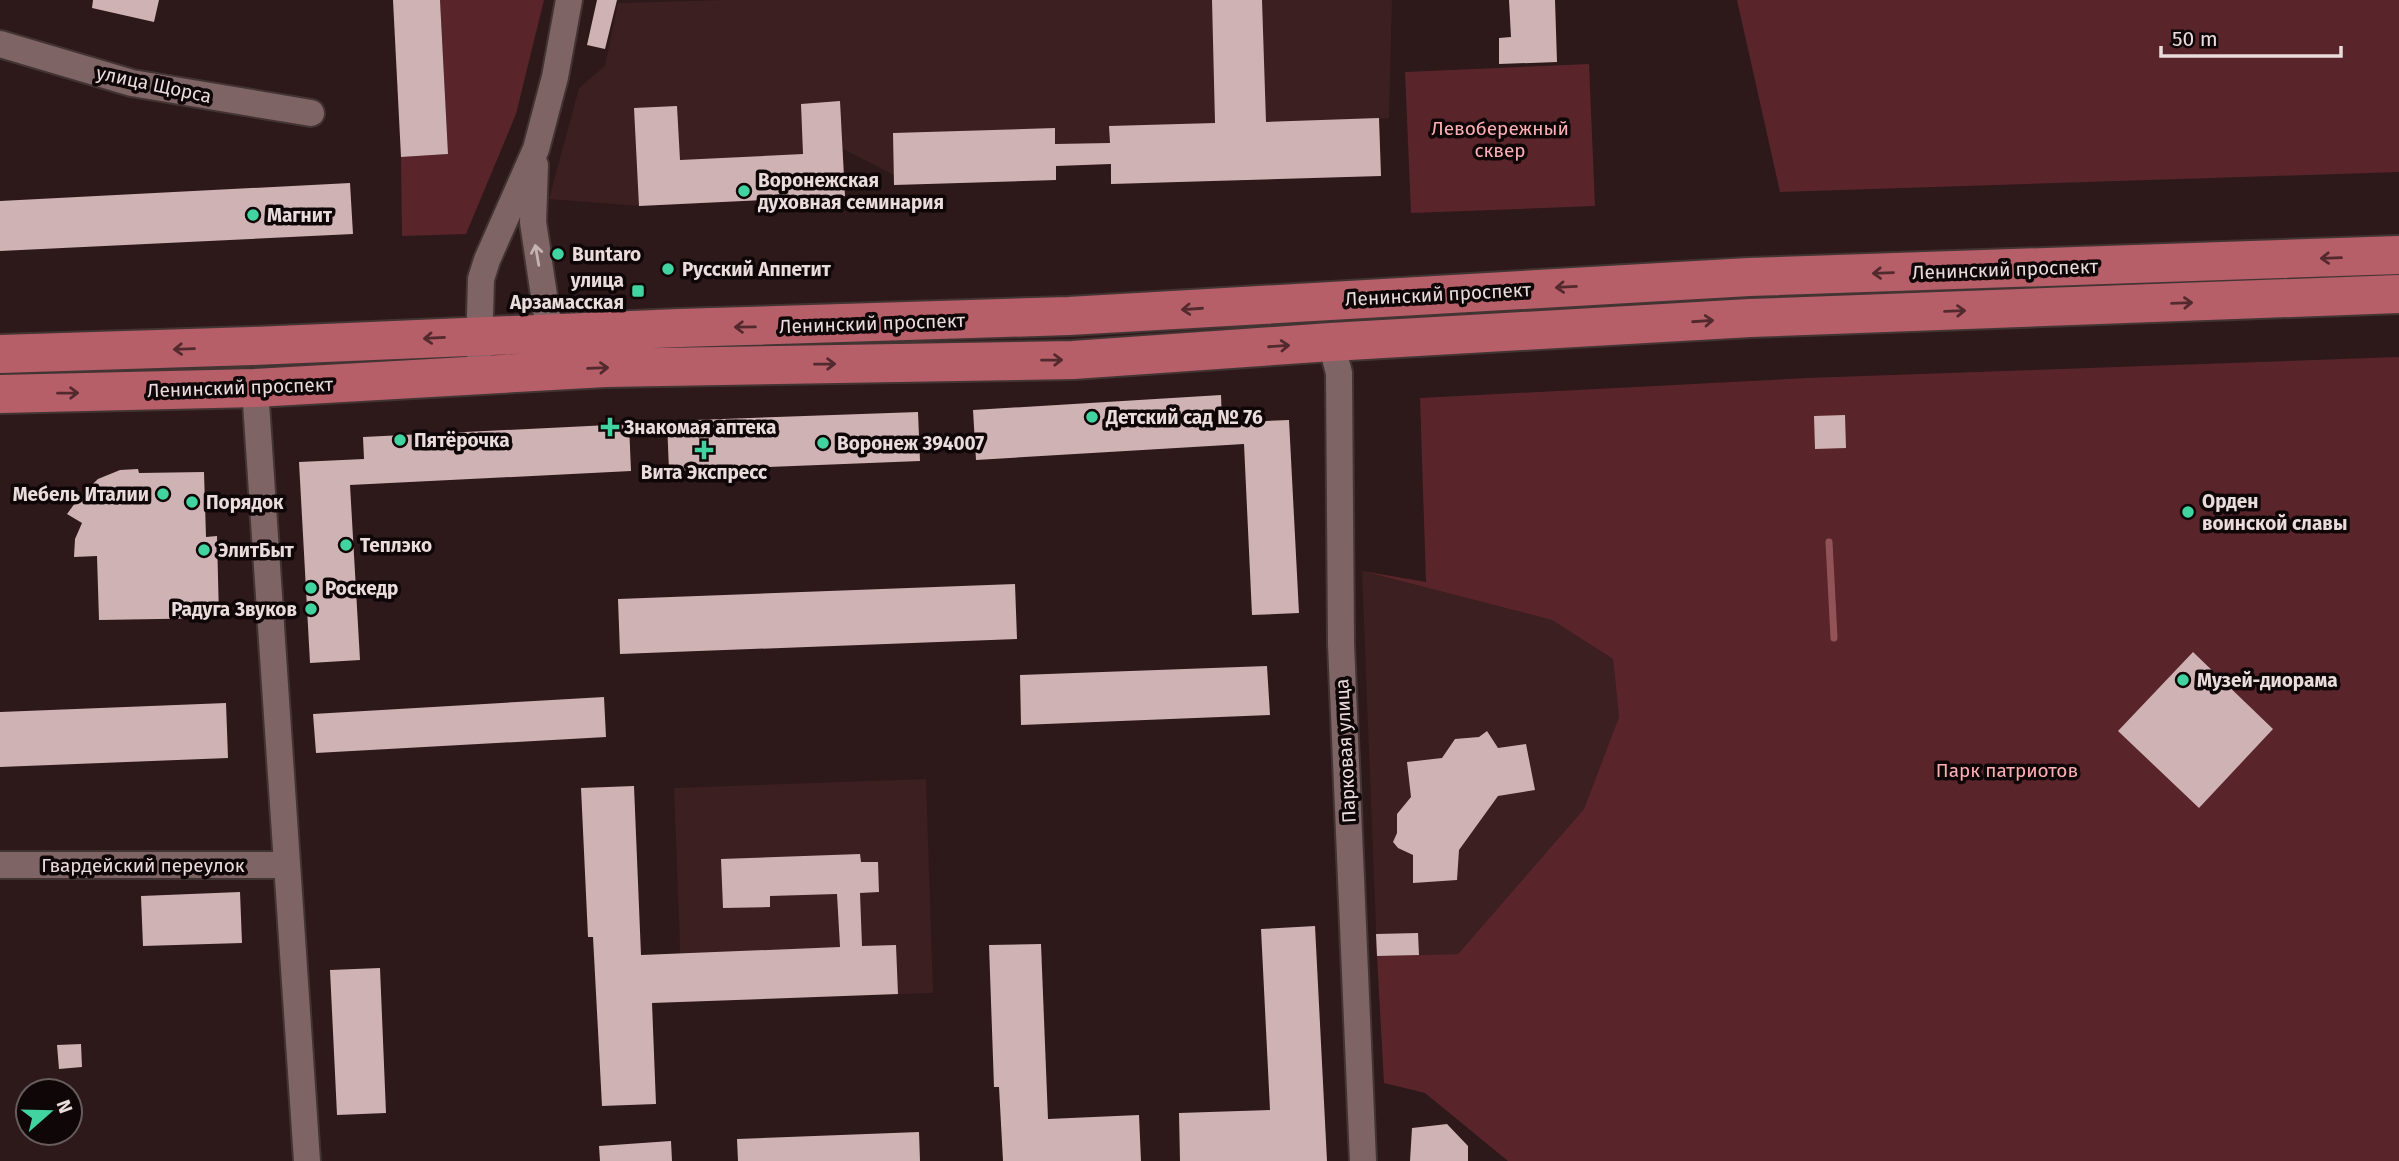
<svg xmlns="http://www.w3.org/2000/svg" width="2399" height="1161" viewBox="0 0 2399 1161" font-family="'Fira Sans',sans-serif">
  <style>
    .built { fill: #3b1f21 }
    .green { fill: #59252b }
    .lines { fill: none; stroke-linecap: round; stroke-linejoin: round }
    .stream { stroke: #925358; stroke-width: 7 }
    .building { fill: #cfb2b3 }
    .street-casing { stroke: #433434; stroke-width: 30 }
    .primary-casing { stroke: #433434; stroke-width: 42 }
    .street { stroke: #7e6465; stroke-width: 26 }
    .primary { stroke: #b75f69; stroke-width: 38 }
    .oneway { stroke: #c5b2b2 }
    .oneway2 { stroke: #522a2e }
    .poi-dot { fill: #41d4a1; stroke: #0f0607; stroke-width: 2.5 }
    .labels { text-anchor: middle; stroke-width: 7; stroke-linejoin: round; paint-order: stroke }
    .street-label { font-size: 19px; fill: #ebdcdc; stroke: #0f0607 }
    .park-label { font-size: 19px; fill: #fdafb4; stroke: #0f0607 }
    .poi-label { font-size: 19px; font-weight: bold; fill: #ebdcdc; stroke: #0f0607; text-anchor: start }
  </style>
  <rect width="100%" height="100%" fill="#2d181a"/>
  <path class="built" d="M723,0H1392L1389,118L1379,119L1381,176L1111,184L1110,164L1056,166V180L894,185V175L843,149L845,196L639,206L549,199L579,88L605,66L618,3Z
    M1362,571L1552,620L1613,659L1619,717L1584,809L1458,954L1377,956Z
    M926,779L933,993L682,1002L674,788Z"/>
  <path class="green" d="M440,0H544L516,114L466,234L402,236L401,157L448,154Z
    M1737,0H2399V172L1780,192Z
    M1589,64L1595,206L1411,213L1405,72Z
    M2399,357V1161H1508L1425,1093L1384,1083L1377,956L1458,954L1584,809L1619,717L1613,659L1552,620L1362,571L1426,582L1420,398L1807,378Z"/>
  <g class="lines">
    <path class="stream" d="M1829,542L1834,638"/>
  </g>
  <path class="building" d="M93,0H159L154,22L92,8Z
    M393,0H440L448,154L401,157Z
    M597,0H617L605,49L587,45Z
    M1212,0H1262L1266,122L1379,118L1381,176L1111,184V164L1056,166V180L894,185L893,133L1055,128V144L1110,143L1109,126L1215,123Z
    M1509,0H1555L1557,62L1499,64V38L1511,37Z
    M840,101L845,196L639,206L634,108L677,106L680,160L803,154L801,104Z
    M350,183L353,234L0,251V201Z
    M1221,395L1222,423L1289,420L1299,613L1252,615L1244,444L976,460L973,410Z
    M918,412L920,461L669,471L667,421Z
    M1845,415L1846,448L1815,449L1814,416Z
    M629,424L631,471L350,485L360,660L310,663L299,462L364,459L363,437Z
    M138,469L139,473L204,472L206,537L217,536L219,618L99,620L97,556L74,557L75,539L82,523L67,514L81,495L98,479L120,470Z
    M1015,584L1017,639L620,654L618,599Z
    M2193,652L2273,729L2199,808L2118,731Z
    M1267,666L1270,715L1021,725L1020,675Z
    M604,697L606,737L316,753L313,714Z
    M226,703L228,758L0,767V712Z
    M1487,731L1498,748L1526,744L1535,790L1498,796L1459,850L1457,880L1413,883V855L1398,848L1393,842L1397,833V814L1411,797L1407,762L1442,758L1455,739L1479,737Z
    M634,786L641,955L840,947L837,894L770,896V907L723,908L721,859L860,854L861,862H878L879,892L860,893L862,946L896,945L898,994L652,1003L656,1104L602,1106L593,937H588L581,788Z
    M240,892L242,943L143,946L141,896Z
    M1315,926L1327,1161H1180L1179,1113L1270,1110L1261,929Z
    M1418,933L1419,955L1377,956L1376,934Z
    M1041,944L1048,1119L1139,1115L1141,1161H1003L999,1087H994L989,945Z
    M380,968L386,1113L337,1115L330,970Z
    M81,1044L82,1067L59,1069L57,1045Z
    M1447,1124L1468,1146V1161H1410L1412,1128Z
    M919,1132L920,1161H738L737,1139Z
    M671,1141L672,1161H600L599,1146Z"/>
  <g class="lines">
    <defs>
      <path id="street" d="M0,44L132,83L311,113
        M535,165L533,222L552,349
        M1331,342L1339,373L1341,644L1363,1161
        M479,351L481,279L487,260L536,149L555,77L569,0
        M255,388L307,1161
        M0,865H287"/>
      <path id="primary" d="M0,354L252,346L679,328L1069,316L1749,277L2399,255
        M0,394L255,388L605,368L1073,360L1331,342L1750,318L2399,294"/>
    </defs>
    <use href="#street" class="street-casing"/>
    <use href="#primary" class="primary-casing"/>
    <use href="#street" class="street"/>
    <use href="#primary" class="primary"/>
  </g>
  <defs><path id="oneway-shaft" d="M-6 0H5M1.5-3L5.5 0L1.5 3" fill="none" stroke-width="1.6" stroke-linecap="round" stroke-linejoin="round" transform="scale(1.75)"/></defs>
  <use class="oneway" href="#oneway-shaft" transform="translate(537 255) rotate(-100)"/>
  <g class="oneway2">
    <use href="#oneway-shaft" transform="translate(2331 258) rotate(178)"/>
    <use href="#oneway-shaft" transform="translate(1883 273) rotate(178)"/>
    <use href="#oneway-shaft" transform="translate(1566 287) rotate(177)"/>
    <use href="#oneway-shaft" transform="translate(2182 303) rotate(-2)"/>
    <use href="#oneway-shaft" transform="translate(1192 309) rotate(176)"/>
    <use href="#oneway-shaft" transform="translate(1955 311) rotate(-2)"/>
    <use href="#oneway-shaft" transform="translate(1703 321) rotate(-4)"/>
    <use href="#oneway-shaft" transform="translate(745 327) rotate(179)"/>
    <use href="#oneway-shaft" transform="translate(434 338) rotate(177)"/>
    <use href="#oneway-shaft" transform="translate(1279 346) rotate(-4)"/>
    <use href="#oneway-shaft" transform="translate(184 349) rotate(178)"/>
    <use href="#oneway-shaft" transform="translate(1052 360) rotate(-1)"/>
    <use href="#oneway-shaft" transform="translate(825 364) rotate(-1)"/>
    <use href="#oneway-shaft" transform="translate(598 368) rotate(-2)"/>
    <use href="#oneway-shaft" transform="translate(68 393) rotate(-1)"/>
  </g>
  <g class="poi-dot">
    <circle cx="744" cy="191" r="7"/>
    <circle cx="253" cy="215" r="7"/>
    <circle cx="558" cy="254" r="7"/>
    <circle cx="668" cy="269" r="7"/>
    <rect x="631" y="284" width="14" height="14" rx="3.5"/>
    <circle cx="1092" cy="417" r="7"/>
    <path d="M606.5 416.5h7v7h7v7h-7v7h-7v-7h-7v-7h7z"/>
    <circle cx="400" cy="440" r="7"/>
    <circle cx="823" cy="443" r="7"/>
    <path d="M700.5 439.5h7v7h7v7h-7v7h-7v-7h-7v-7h7z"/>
    <circle cx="163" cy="494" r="7"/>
    <circle cx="192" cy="502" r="7"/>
    <circle cx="2188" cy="512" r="7"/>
    <circle cx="346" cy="545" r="7"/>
    <circle cx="204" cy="550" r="7"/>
    <circle cx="311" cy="588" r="7"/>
    <circle cx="311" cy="609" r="7"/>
    <circle cx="2183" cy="680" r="7"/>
  </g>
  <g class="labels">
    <g class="street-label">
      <text transform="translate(154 84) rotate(12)" y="7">улица Щорса</text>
      <text transform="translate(2005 269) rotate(-2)" y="7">Ленинский проспект</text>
      <text transform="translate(1438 294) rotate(-3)" y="7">Ленинский проспект</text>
      <text transform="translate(872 323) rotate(-2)" y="7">Ленинский проспект</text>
      <text transform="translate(240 387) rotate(-2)" y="7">Ленинский проспект</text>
      <text transform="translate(1345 751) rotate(-93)" y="7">Парковая улица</text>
      <text x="143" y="872">Гвардейский переулок</text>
    </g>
    <g class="park-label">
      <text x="1500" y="135">Левобережный<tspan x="1500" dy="22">сквер</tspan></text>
      <text x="2007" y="777">Парк патриотов</text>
    </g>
    <g class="poi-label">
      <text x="758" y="187">Воронежская<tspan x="758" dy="22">духовная семинария</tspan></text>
      <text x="267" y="222">Магнит</text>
      <text x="572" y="261">Buntaro</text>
      <text x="682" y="276">Русский Аппетит</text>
      <text x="624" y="287" text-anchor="end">улица<tspan x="624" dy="22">Арзамасская</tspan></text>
      <text x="1106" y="424">Детский сад № 76</text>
      <text x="624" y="434">Знакомая аптека</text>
      <text x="414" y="447">Пятёрочка</text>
      <text x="837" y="450">Воронеж 394007</text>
      <text x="704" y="479" text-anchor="middle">Вита Экспресс</text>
      <text x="149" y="501" text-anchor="end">Мебель Италии</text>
      <text x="2202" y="508">Орден<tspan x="2202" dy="22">воинской славы</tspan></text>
      <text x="206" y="509">Порядок</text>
      <text x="360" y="552">Теплэко</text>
      <text x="218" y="557">ЭлитБыт</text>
      <text x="325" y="595">Роскедр</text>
      <text x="297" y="616" text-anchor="end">Радуга Звуков</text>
      <text x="2197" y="687">Музей-диорама</text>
    </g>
  </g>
  <g transform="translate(49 1112) rotate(70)"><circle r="33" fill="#0f0607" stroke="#675c5c" stroke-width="2"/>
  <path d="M0-5L12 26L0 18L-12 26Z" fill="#41d4a1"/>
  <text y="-10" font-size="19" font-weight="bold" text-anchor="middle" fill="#ebdcdc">N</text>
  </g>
  <path d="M2161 46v10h180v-10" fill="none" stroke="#ebdcdc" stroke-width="3.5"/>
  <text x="2172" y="46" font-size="21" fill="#ebdcdc" stroke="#0f0607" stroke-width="5" paint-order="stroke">50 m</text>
</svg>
